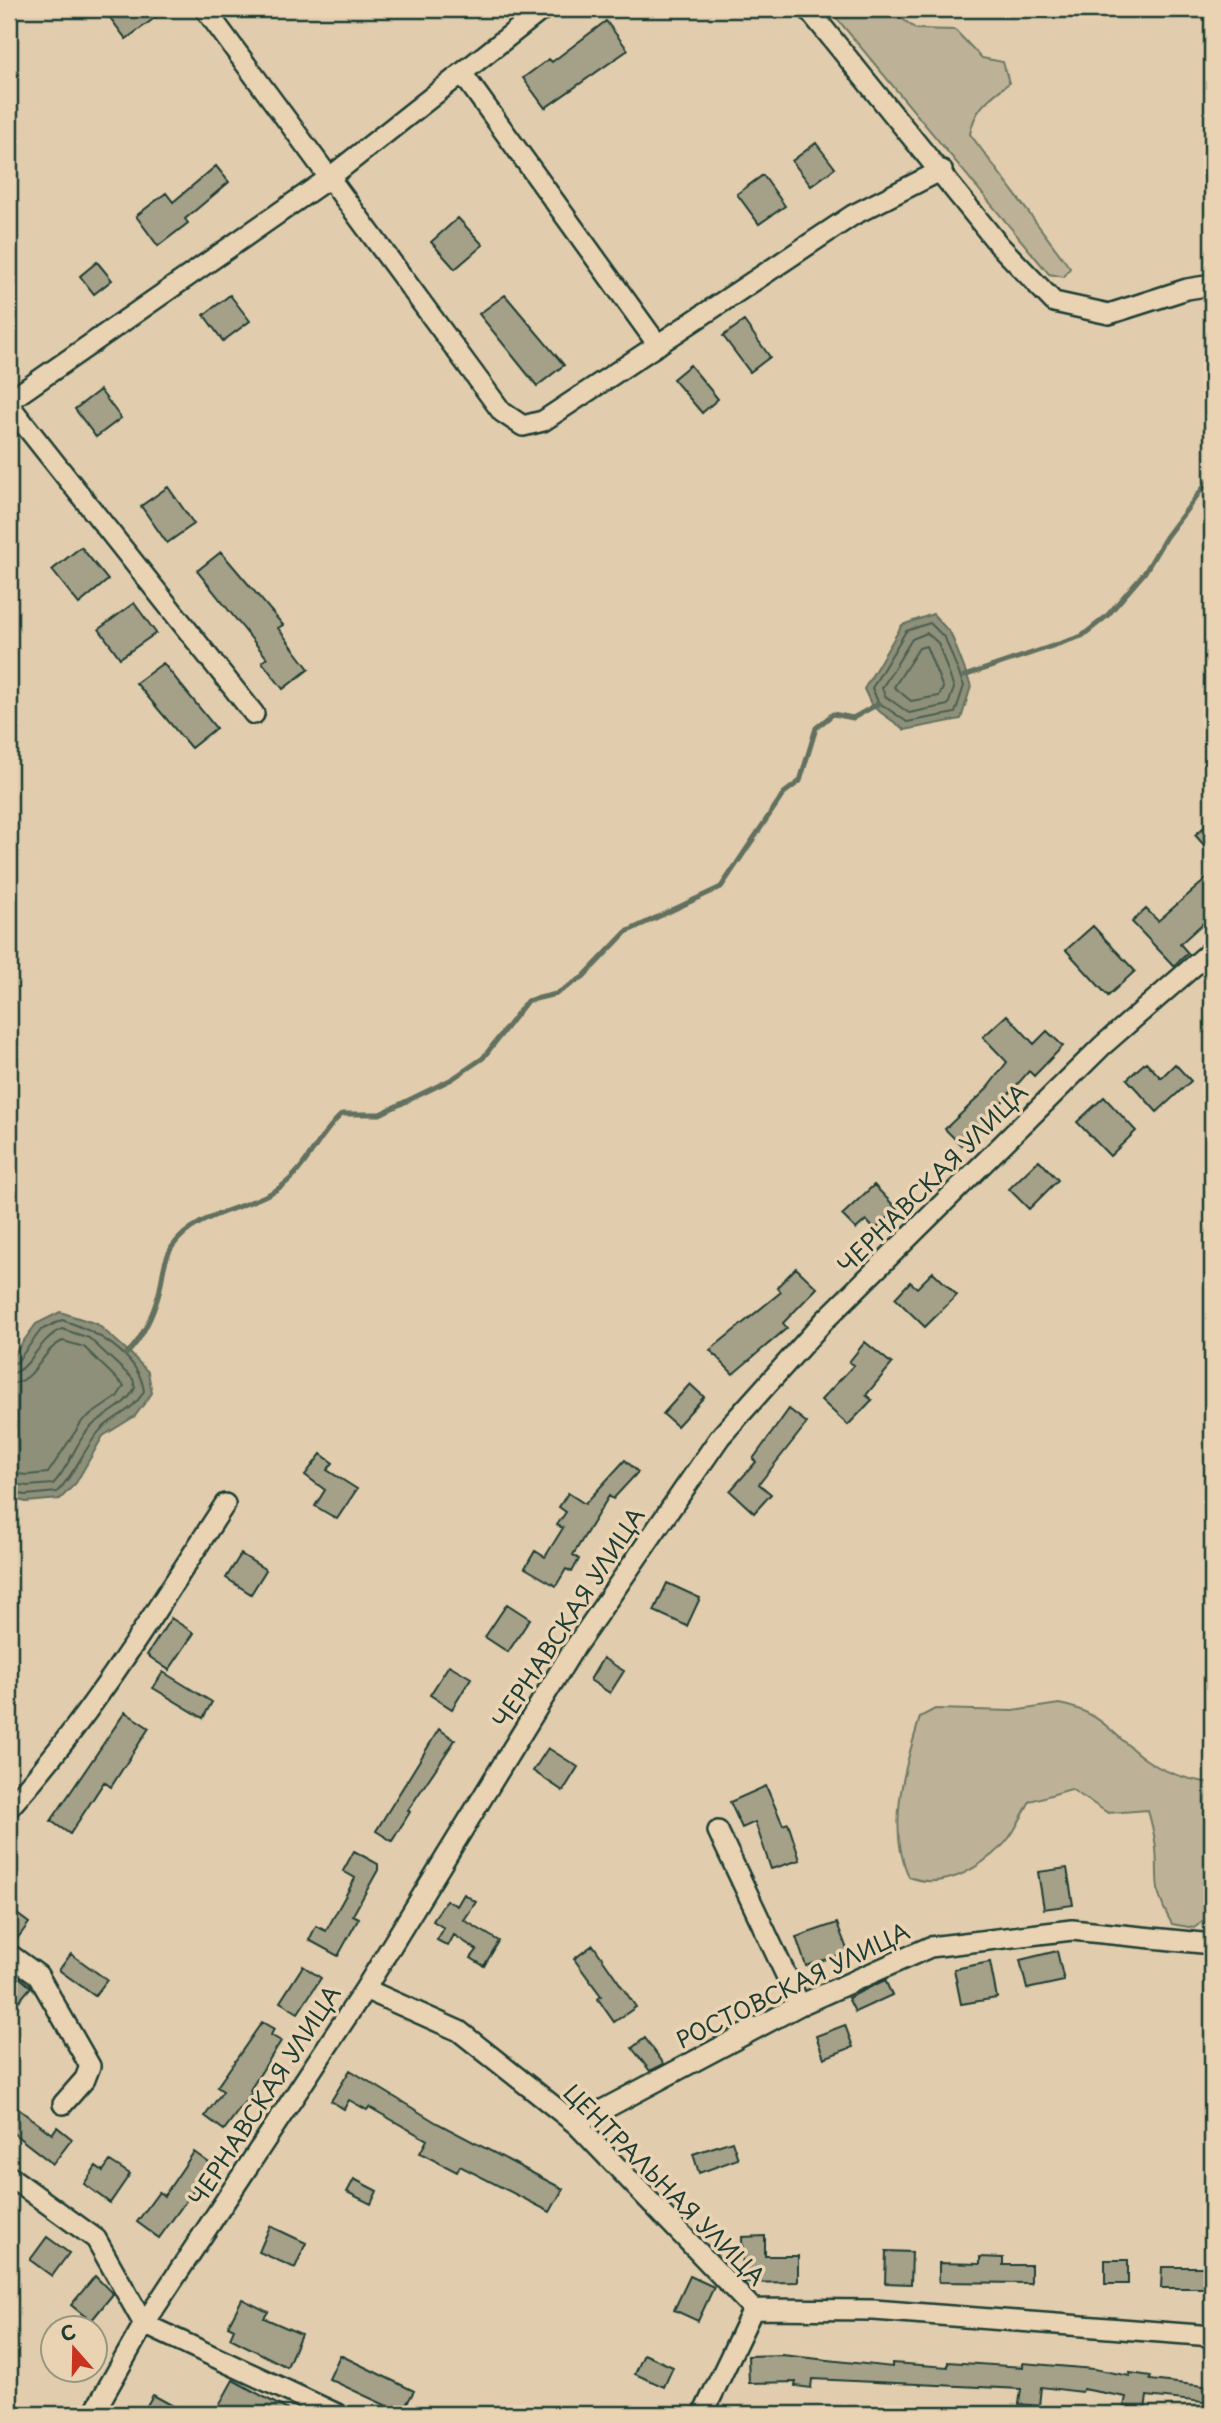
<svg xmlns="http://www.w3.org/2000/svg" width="1221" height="2423" viewBox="0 0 1221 2423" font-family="'Playpen Sans',sans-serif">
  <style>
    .green { fill: #bdb297; stroke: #6e7866; stroke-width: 2 }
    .water { fill: #8e907a; stroke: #626f5e; stroke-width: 2 }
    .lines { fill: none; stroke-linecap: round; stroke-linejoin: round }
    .shore { stroke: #4b5e50; stroke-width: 2 }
    .stream { stroke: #626f5e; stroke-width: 5 }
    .building { fill: #a5a088; stroke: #1f3d34; stroke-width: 2 }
    .minor-casing { stroke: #1f3d34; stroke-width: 24 }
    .minor { stroke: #e9d3b2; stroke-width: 19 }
    .labels { text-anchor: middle; stroke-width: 7; stroke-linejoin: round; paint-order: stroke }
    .street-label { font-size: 23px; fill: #1f3d34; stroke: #e9d3b2 }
  </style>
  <rect width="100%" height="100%" fill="#e1cdad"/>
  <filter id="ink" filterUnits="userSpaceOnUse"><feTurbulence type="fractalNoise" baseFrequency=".0143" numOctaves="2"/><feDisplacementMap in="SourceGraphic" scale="14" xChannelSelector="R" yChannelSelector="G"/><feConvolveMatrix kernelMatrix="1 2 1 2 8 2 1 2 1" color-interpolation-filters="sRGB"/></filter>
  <g filter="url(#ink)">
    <path class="green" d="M829,9H889L916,29L955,30L982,58L1003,62L1009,83C989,99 975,107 970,134L1070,268L1064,277L1049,274Z
      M1059,1704C1103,1712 1112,1735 1145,1759C1165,1773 1189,1780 1212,1783V1915L1194,1928L1172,1924C1152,1889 1159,1884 1156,1849C1155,1836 1151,1822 1148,1810L1108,1813L1071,1789L1030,1801C1022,1815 1014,1835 1001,1847C976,1870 943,1890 909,1877C886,1826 905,1768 920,1717L935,1709L1013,1711Z"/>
    <path class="water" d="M933,614L951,634L971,686L961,719L905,730L872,706L864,689L902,625Z
      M60,1312L97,1324L129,1352L148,1372L152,1393L135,1416L103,1436L76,1483L60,1499L26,1502L9,1498V1361L36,1324Z"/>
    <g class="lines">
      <path class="shore" d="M930,623L945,638L964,686L955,713L907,722L878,702L872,688L906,631Z
        M927,633L938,643L954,688L948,705L909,713L885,696L882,688L912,639Z
        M926,646L943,688L939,696L911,701L894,687L919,648Z
        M9,1365L17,1362L41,1330L62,1320C94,1330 139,1354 144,1391C130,1416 110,1416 97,1434C82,1453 74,1475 57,1492L26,1495L9,1492
        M9,1374C31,1372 36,1340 62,1329L89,1338L133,1379L135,1388C125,1407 109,1411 94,1424C76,1439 70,1467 53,1484L27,1486L9,1483
        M9,1384C37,1383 40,1350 63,1341L84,1347L124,1386L117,1397L83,1420L48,1473L27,1475L9,1473"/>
      <path class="stream" d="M964,676L1082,636L1107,616L1145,572L1166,537L1212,476
        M126,1354C141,1342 154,1312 159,1293C163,1277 163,1261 172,1247C195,1213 244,1210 276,1190C308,1170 315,1138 342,1114H380L452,1079L483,1058L527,1001L556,994L583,977L626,932L721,887L784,793L800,781L816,728L833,714L853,718L878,704"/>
    </g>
    <path class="building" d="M117,9H167L126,39L108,15Z
      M606,21L628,50L545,108L523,78L549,59L552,62Z
      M816,143L835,168L811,186L792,161Z
      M216,166L229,182L185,219L188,223L158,246L136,216L166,193L173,202Z
      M763,175L785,206L759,224L737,194Z
      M458,218L483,245L455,269L431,242Z
      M97,262L112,280L94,294L80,276Z
      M230,295L250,321L223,341L204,315Z
      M505,295L564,365L537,386L479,314Z
      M744,321L770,357L750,372L723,336Z
      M690,365L718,399L702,413L673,379Z
      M100,390L121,418L96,437L75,409Z
      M168,487L194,524L167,543L141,506Z
      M81,547L108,580L79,604L52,570Z
      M221,552L283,625L278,628L309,669L283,689L262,662L267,658L197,571Z
      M134,603L156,633L120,658L99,629Z
      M163,663L216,728L191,748L136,683Z
      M1212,820V854L1195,835Z
      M1212,874V915L1180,944L1188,953L1174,966L1132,922L1146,909L1158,921Z
      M1093,926L1135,971L1108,996L1066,950Z
      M1007,1015L1034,1044L1047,1031L1063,1046L1034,1076L1029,1071L989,1117L961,1145L945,1129L984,1092L1007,1062L983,1037Z
      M1146,1062L1161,1078L1175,1064L1191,1081L1157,1112L1127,1079Z
      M1104,1097L1136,1131L1110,1156L1077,1122Z
      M1039,1160L1058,1180L1029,1209L1009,1189Z
      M874,1185L897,1209L875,1230L866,1220L856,1229L842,1215Z
      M796,1268L817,1288L783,1323L787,1328L733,1374L710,1350L781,1292L777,1287Z
      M933,1272L957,1295L925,1327L895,1298L910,1282L917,1288Z
      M865,1342L892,1364L866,1395L872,1400L848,1425L821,1400L854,1365L849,1362Z
      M690,1384L704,1397L677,1426L663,1414Z
      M789,1409L807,1423L759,1484L771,1494L754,1513L730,1491L756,1462L753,1459Z
      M321,1454L333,1463L327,1470L357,1489L337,1519L315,1506L325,1490L305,1475Z
      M625,1460L638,1472L613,1499L609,1496L573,1555L579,1559L572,1572L566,1569L556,1586L525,1568L535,1551L545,1557L563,1528L557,1525L566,1512L559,1507L568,1493L585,1504Z
      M241,1554L266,1570L251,1594L226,1578Z
      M667,1583L700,1598L687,1626L654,1611Z
      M507,1604L530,1619L508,1652L485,1637Z
      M171,1618L194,1633L169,1670L147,1655Z
      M603,1658L624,1671L610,1693L590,1680Z
      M449,1665L471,1678L452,1709L430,1695Z
      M163,1672L212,1702L203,1718L153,1688Z
      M125,1712L149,1728L111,1787L104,1782L70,1834L51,1821Z
      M439,1729L455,1740L408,1810L410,1812L392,1841L376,1831Z
      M548,1748L578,1767L563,1791L533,1771Z
      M766,1786L783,1825L788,1823L800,1860L771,1869L755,1822L742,1828L730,1802Z
      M354,1851L378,1864V1870L353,1915L359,1918L338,1956L309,1940L316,1926L326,1931L352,1884L355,1878L343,1871Z
      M1067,1868L1073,1905L1044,1909L1038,1872Z
      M464,1894L476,1902L464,1920L499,1941L484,1966L471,1958L477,1950L454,1935L448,1946L437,1940L444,1928L433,1921L446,1900L457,1906Z
      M9,1908L29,1923L14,1943L9,1942Z
      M837,1923L848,1952L806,1966L796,1937Z
      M593,1945L636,2007L614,2022L598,1999L601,1996L574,1959Z
      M1057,1951L1064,1981L1027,1989L1020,1960Z
      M71,1954L107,1980L95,1996L59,1970Z
      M990,1962L997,1998L961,2004L954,1969Z
      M303,1966L321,1978L298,2013L280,2002Z
      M9,1969L31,1987L20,2000L9,1991Z
      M885,1980L892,1995L855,2012L848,1998Z
      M262,2022L274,2029L271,2035L281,2041L250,2090L252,2092L224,2130L205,2116L223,2091L217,2087Z
      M845,2025L853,2047L824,2058L816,2036Z
      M645,2038L664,2064L650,2071L632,2048Z
      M350,2070L437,2123L563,2189L550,2212L460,2166L457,2172L420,2153L427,2140L369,2107L367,2110L349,2100L344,2109L331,2101Z
      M9,2102L52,2134L57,2127L72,2139L53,2164L9,2130Z
      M732,2141L738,2159L699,2173L693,2154Z
      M194,2152L212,2165L159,2238L137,2222L159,2192L164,2196Z
      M110,2161L130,2174L110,2203L84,2184L96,2166L103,2171Z
      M354,2179L377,2191L371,2204L347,2192Z
      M270,2226L306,2243L295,2268L259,2252Z
      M765,2236V2256H798V2282L745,2283L743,2280L742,2237Z
      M47,2237L69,2253L52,2276L30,2260Z
      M886,2251L912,2252L911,2284L885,2283Z
      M980,2257L1003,2258V2265H1031V2283L939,2282V2263L980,2264Z
      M1105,2260H1128V2284H1105Z
      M1162,2267H1207V2288H1161Z
      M95,2276L113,2294L91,2321L71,2305Z
      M690,2276L714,2287L698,2321L674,2310Z
      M242,2299L268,2312L264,2318L301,2334L287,2367L230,2338L234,2329L228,2326Z
      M644,2354L673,2367L664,2387L635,2374Z
      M340,2355L414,2391L401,2414H380L385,2405L329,2379Z
      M782,2355L892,2367V2363L948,2367V2362L1023,2367V2363L1094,2369L1130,2376V2373L1151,2376L1150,2380L1212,2387V2403L1147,2396L1145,2410L1124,2406L1126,2397L1083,2389L1082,2392L1041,2387L1039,2406L1019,2404L1021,2389L812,2379L811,2388L795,2386L796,2382L749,2383L748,2356Z
      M233,2380L295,2414H231L218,2407Z
      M153,2395L188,2414H142Z"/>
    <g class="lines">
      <defs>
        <path id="minor" d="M205,9L502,412L523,426L543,421L853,215L942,170
          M808,9L999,245L1054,302L1109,314L1187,289L1212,285
          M462,73L658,345
          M9,401L329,178L543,9
          M9,405L254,714
          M9,1808C93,1715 157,1608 225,1504
          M718,1831L800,2005
          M9,1954L38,1975L90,2066L85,2079L63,2104
          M365,1989L459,2031L576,2124L753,2309L874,2310L1212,2336
          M576,2124L800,2005L930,1947L1072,1930L1212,1944
          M9,2176L96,2239L144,2324L337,2414
          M93,2414L144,2324L365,1989L571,1653L720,1437L825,1320L1102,1046L1212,950
          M703,2414L753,2309"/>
      </defs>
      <use href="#minor" class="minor-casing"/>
      <use href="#minor" class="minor"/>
    </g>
  </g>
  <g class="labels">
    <g class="street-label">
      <text transform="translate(933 1179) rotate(-45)" y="8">ЧЕРНАВСКАЯ УЛИЦА</text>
      <text transform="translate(569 1618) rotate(-57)" y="8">ЧЕРНАВСКАЯ УЛИЦА</text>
      <text transform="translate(793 1986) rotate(-26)" y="8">РОСТОВСКАЯ УЛИЦА</text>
      <text transform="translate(265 2096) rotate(-57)" y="8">ЧЕРНАВСКАЯ УЛИЦА</text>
      <text transform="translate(664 2185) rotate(45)" y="8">ЦЕНТРАЛЬНАЯ УЛИЦА</text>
    </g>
  </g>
  <rect width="1221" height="2423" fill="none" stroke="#e9d3b2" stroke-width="35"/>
  <rect x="18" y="18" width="1186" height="2388" fill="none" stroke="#1f3d34" stroke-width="2.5" filter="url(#ink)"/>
  <g transform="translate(74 2349) rotate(340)"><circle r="33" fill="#e9d3b2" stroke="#989780" stroke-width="2"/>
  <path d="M0-5L12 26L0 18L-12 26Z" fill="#c8321e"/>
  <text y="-10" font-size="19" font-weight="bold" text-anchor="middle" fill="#1f3d34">С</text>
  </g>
</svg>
